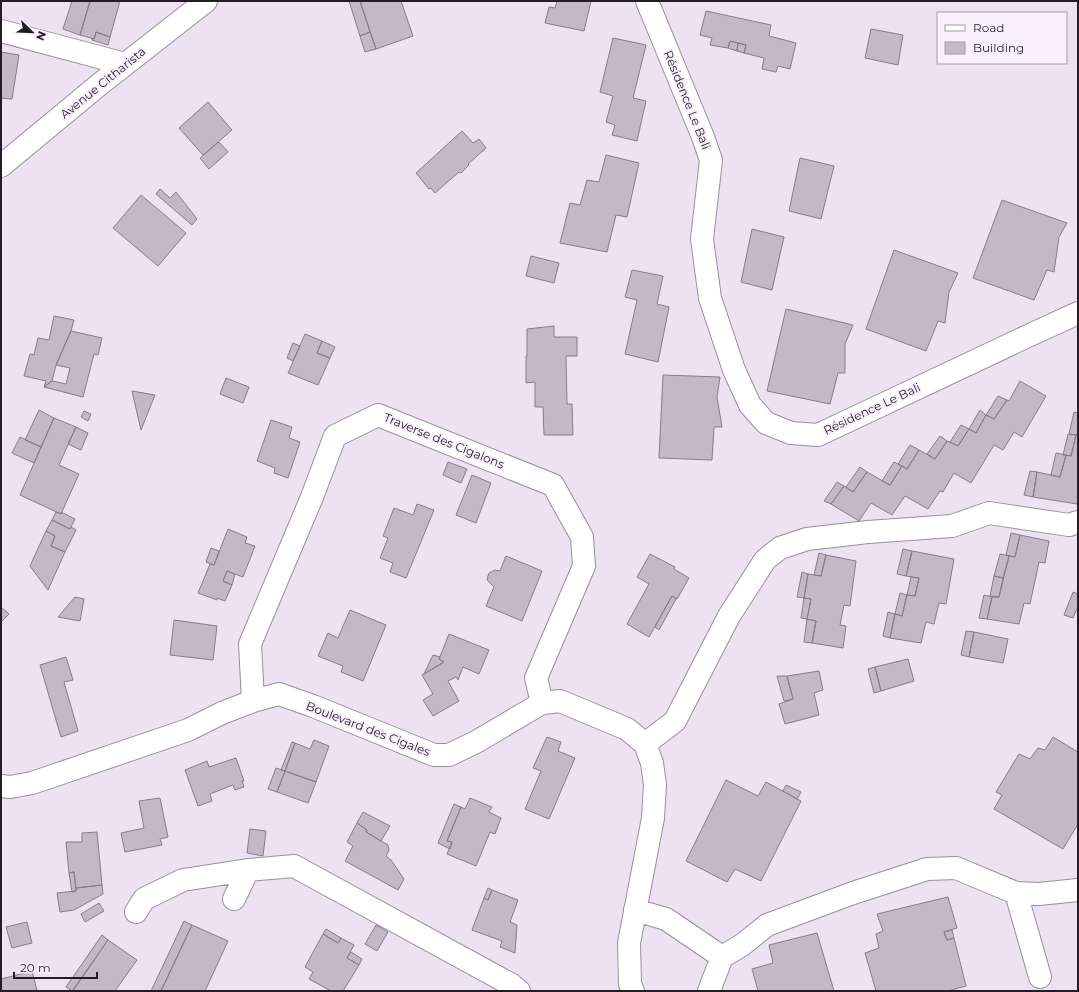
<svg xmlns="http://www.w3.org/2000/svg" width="1079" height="992" font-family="Montserrat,sans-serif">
	<rect width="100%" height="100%" fill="#ede1f2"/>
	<path fill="#c4b7c8" stroke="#877c8b" d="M72,1H90L80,35L63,29Z
		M90,1H120L110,37L96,32L94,39L80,35Z
		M349,1H360L370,32L360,36Z
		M360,1H401L413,36L376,49Z
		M557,1H591L584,31L545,23L549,7L555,8Z
		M706,11L771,25L769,36L796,43L790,69L778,66L776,72L762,69L764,58L744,53L746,45L730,41L728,48L710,45L712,38L700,35Z
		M871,29L903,35L898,65L865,58Z
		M96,32L110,37L108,45L92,40V38L94,39Z
		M370,32L376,49L365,52L360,36Z
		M613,38L646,45L633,98L646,101L637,141L612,135L615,125L606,122L613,96L600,92Z
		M730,41L738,43L737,51L728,48Z
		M738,43L746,45L744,53L737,51Z
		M1,52L19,55L12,99L1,98Z
		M208,102L232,130L203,155L179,128Z
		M462,131L473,143L479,139L486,148L468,164L469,165L461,173L459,172L435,193L431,188L429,189L416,173Z
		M219,142L228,152L209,169L200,158Z
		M606,155L639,163L627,217L616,215L607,252L560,243L570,203L580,205L587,180L599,182Z
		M800,158L834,166L821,219L789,211Z
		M160,189L170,198L176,192L197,219L192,225L156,194Z
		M141,195L186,233L158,266L113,228Z
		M1002,200L1067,223L1059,237L1054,272L1047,270L1034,300L973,278Z
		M752,229L784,237L772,290L741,282Z
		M894,250L958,273L949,292L945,323L938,321L926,351L866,329Z
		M531,256L559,263L554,283L526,276Z
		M632,270L663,276L657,304L669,307L658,362L625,354L637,300L625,297Z
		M786,309L853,325L845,344V373H838L830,404L767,391Z
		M54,316L74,320L71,331L56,365L52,381L44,387L46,381L24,376L30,354L34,355L38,338L49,340Z
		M554,326V337H577V356H566L567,404H572L573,435H544L543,407H535V382L526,383V356H527V329Z
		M71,331L102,338L98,355L94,354L83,397L44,387L52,381L66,384L70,368L56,365Z
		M305,334L322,341L317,353L330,358L318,385L288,373Z
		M322,341L335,347L330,358L317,353Z
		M293,343L300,346L293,361L287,358Z
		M663,375L720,377L717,397L722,427H714L712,460L659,458Z
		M226,378L249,387L243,403L220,394Z
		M1020,381L1046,396L1022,437L1014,432L1003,450L994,445L971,483L954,473L943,492L940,491L928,509L905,496L892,515L871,503L859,521L831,504L844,486L853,492L867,472L890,485L902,466L907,469L919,450L935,459L947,441L958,446L969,429L976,433L986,415L994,419L1007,400L1009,401Z
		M132,391L155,395L141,430Z
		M998,396L1007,400L994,419L986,415Z
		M39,410L54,418L41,447L25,440Z
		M980,410L986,415L976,433L969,429Z
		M84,411L91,414L88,421L81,417Z
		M1074,412L1078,413V435H1076L1069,434Z
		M54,418L76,427L59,465L79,474L61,514L20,495Z
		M271,420L292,427L289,438L300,442L288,478L274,473L275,468L257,461Z
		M961,425L969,429L958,446L950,442Z
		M76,427L88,433L81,450L68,444Z
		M1068,434L1076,435L1071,456L1063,455Z
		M1076,435H1078V498L1077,504L1033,497L1037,472L1060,477L1066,455L1071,456Z
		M940,436L947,441L935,459L927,454Z
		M20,437L41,447L34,463L12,453Z
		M910,445L919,450L907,469L898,464Z
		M1056,453L1066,455L1060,477L1051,475Z
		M448,462L467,469L461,483L443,475Z
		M894,462L902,466L890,485L882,481Z
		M860,467L867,472L853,492L846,487Z
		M1030,471L1037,472L1033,497L1024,495Z
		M472,475L491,483L476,523L456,515Z
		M837,482L844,486L831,504L824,501Z
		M417,504L434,510L406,578L390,572L393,563L380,558L388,538L383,536L394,508L413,515Z
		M56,512L61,514V512L75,519L70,529L52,520Z
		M52,520L70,529L71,527L76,530L65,552L51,546L55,536L46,531Z
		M228,529L247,537L245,543L255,546L243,577L227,571L223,581L232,585L225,601L217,598V600L198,593L210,564L214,565Z
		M46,531L55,536L51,546L65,552L48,590L30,566Z
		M1011,533L1020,535L1015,557L1006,555Z
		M1020,535L1049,541L1045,563L1039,562L1030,604L1024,603L1019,624L987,619L992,597H999L1009,556L1015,557Z
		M211,548L219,551L214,565L206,562Z
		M903,549L912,551L906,576L897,574Z
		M912,551L954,559L946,604L939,603L934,624L926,622L921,643L890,638L895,614L902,616L907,595L915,596L919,578L906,576Z
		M819,553L826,555L821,576L814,575Z
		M650,554L675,567L674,569L689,578L677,599L672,596L649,637L627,624L649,584L637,577Z
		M1000,554L1009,556L1003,578L994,576Z
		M826,555L856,561L850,606L844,605L840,625L846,626L843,648L812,643L816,621L807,619L811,599L804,598L808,574L821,576Z
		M506,556L542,571L522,621L486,606L494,587L487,580L488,576L489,573L495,570L500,571Z
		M227,571L235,574L232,585L223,581Z
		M802,572L808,574L804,598L797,597Z
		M994,576L1003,578L999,597L990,596Z
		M911,577L919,578L915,596L907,595Z
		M1073,592L1078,594V606L1073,618L1064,615Z
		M900,593L907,595L902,616L895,614Z
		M984,595L992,597L987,619L979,618Z
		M672,596L676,599L659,630L655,627Z
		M75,597L84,599L80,621L58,617Z
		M804,598L811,599L807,619L801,618Z
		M1,607L9,614L1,622Z
		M350,610L386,625L363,681L341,672L343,666L318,656L328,633L338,638Z
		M888,612L895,614L890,638L883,636Z
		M807,619L816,621L812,643L804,642Z
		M174,620L217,626L213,660L170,655Z
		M966,631L974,632L969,657L961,655Z
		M974,632L1008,639L1003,663L969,657Z
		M449,634L489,650L479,674L463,667L458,680L456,677L448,681L459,701L433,716L423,700L433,694L422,675L444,662L439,659Z
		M433,655L440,657L439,659L444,662L424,674Z
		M66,657L73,680L64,682L78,731L61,737L40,665Z
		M908,659L914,681L881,691L875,667Z
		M875,667L881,691L874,693L868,669Z
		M819,671L823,690L814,693L819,715L785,724L779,704L793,699L787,676Z
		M777,676H787L793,699L784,701Z
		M547,737L561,742L558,751L575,758L549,819L525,809L541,771L533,768Z
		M1053,737L1078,752V824L1063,849L994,809L1002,795L996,792L1019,754L1030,759L1038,748L1045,750Z
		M314,740L329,746L316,782L285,771L295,743L310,749Z
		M292,742L295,743L285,771L281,770Z
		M236,758L244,781H242L244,787L235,790L233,785L210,794L212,801L198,806L185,770L207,761L209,767Z
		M276,768L285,771L277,792L268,789Z
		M285,771L316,782L308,803L277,792Z
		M726,780L758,796L766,782L801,801L761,881L735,869L727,882L686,861Z
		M786,785L801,792L797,799L783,791Z
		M160,798L168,837L160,839L162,845L125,852L121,833L144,828L139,801Z
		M470,798L492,807L489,812L501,818L495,834L490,832L476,866L447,854L452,842L447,841L461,807L465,809Z
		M454,804L461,807L447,841L452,842L450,849L438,843Z
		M363,812L390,826L381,841L366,832L367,830L357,823Z
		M357,823L367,830L366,832L388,845L389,850L386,856L391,860L404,879L398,890L345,861L353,846L347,842Z
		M250,829L266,831L263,856L247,853Z
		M97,832L102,885L76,888L74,872L69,873L66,842H82V833Z
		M74,872L76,891L72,892L69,873Z
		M102,885L103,894L74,910L60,912L57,893L76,891V888Z
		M488,888L492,890L488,900L484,898Z
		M492,890L518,900L510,922L517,925L515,953L500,947L502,941L472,930L484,898L488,900Z
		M948,897L957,928L944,932L947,940L954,938L966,986L948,991H876L865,953L879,948L876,934L883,931L877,914Z
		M99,903L104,911L85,922L81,914Z
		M184,921L192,925L161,991H151Z
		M27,922L32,943L12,948L6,927Z
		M192,925L228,941L205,991H161Z
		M376,925L388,932L377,951L365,944Z
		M326,929L341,938L338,943L323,934Z
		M952,930L954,938L947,940L944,932Z
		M817,933L834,991H758L752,969L773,963L769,945Z
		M323,934L338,943L341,938L354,945L347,958L359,965L343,991H331L309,979L313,972L305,967Z
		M102,935L108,940L72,991L66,987Z
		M108,940L137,960L115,991H73Z
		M351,952L362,959L359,965L347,958Z
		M32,971L37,991H1V979Z"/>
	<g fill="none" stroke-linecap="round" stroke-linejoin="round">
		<defs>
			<path id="minor" d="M647,1L703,137L711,160L702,239L710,298L734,370L750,405L766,423L791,433L818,435L1030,335L1078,313
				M1,31L125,64
				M1,166L100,84L206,1
				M253,701L250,644L312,497L335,436L378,415L553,485L582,537L584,566L536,678L542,703
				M645,744L675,721L729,616L765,560L780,548L807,539L868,532L952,526L989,513L1069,525L1078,522
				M1,786L10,787L32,783L188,730L222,713L253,701L279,694L313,706L434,755H449L476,742L542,703L560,701L627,729L645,744L652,763L655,785L653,818L629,943L630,984L633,991
				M1016,893L1040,977
				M234,899L248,870
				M635,910L666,919L722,957
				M136,912L144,899L183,880L248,870L294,866L512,985L519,991
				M709,991L722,957L742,945L767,925L853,893L927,869L956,868L1016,893L1039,894L1078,890"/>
		</defs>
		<use href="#minor" stroke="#998e9e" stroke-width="24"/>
		<use href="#minor" stroke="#fff" stroke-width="22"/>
	</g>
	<g text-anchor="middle" stroke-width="4" stroke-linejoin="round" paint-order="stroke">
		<g font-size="12" fill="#221d24" stroke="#f9effd">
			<text transform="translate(103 83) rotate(-39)" y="4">Avenue Citharista</text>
			<text transform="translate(687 100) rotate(68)" y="4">Résidence Le Bali</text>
			<text transform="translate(872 409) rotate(-25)" y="4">Résidence Le Bali</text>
			<text transform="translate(444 441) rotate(22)" y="4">Traverse des Cigalons</text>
			<text transform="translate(368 729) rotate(21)" y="4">Boulevard des Cigales</text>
		</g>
	</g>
	<rect width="1079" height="992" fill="none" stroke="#221d24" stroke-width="4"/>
	<rect x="937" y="12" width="130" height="52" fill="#f9effd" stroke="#a39ba6"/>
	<rect x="945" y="25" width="20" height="6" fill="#ffffff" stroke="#a39ba6"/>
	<text x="973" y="32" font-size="12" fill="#221d24">Road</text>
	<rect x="945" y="42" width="20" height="12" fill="#c4b7c8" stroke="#a39ba6"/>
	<text x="973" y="52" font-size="12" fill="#221d24">Building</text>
	<g transform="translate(32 32) rotate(113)" stroke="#f9effd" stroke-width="3" paint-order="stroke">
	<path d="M0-3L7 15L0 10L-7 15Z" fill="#221d24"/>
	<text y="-6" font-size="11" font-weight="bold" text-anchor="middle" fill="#221d24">N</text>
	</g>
	<path d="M14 972v6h83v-6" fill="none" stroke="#221d24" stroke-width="2"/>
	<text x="20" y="972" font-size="12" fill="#221d24" stroke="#f9effd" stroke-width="3" paint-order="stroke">20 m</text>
</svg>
